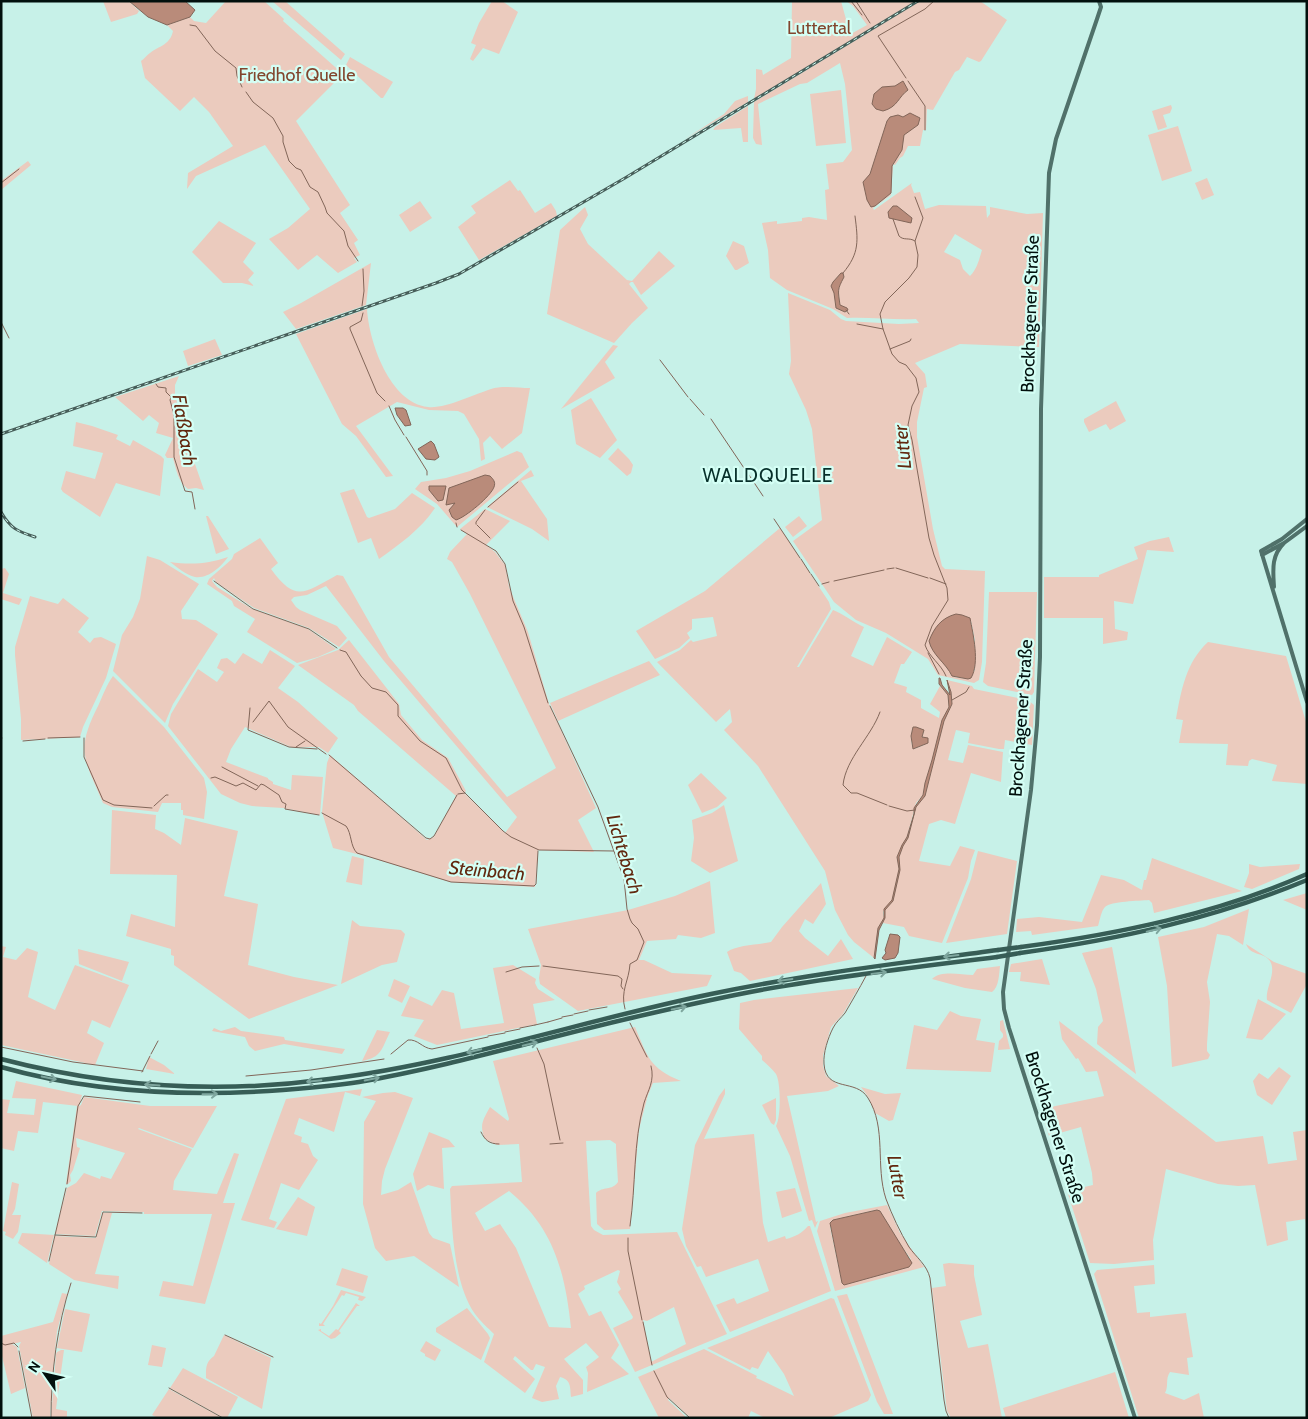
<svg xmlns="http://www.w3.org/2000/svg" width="1308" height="1419" font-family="Cabin,sans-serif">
	<rect width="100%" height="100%" fill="#c7f1e8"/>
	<path fill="#ebcbbe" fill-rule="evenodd" d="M103,1H129L139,11L137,14L111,22Z
		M226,1H264L284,19L283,21L343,74L296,121L350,205L340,213L358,240L354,243L360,255L354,258L357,262L338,273L317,255L298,270L269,239L288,228L310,209L265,145L196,176L187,189L188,173L233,146L209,112L194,97L180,111L145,78L141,61C144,59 147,55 150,53C159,46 170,45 173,31L167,25L190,17L194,21L206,23Z
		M272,1H285L345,54L341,60Z
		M492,1H502L518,12L499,54L483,48L473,61L470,59L476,45L471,43L479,23Z
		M792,1H841L847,23L849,35L867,25L853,6L846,1H917L754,99L756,89V69L762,70L763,75L791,58Z
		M920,1H980L1007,20L981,61L979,62L967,57L959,70L955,72L933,110L927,109L926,130H923L920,146H908L903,156L900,158L895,165L893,164L891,195L873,208L874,210L912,183L911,185L914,193L920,192L925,209L939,205L986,206L987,218L990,214V207L1027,214L1043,213L1039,347L960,344L915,363L925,374L927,387L924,388L917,422V437L933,529L942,566L945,569L985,571L982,662L979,680L974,683L938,675L928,659L886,633L856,620L834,602L793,541L822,520L812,429L806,410L789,374L791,361L788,293L830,310L841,319L846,321L899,324L919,323L916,319C893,320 870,317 847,318L833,309L787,290L770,278L768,250L762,223L777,221V224L802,221V218L809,217L827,220L825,190L829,189L826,164L843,162L852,150L845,84L840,63L807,83L800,84L758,104L762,145L756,144L753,138L754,102ZM955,234L982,250C979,260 977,269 970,276L963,269L960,260L944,252ZM841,273H843L844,277L838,287L840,305L847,312H845L836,308L833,282ZM962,615L971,621L975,640V670L968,679L954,677L945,665L940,623Z
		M350,57L393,82L383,98H381L346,65Z
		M841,90L846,143L816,146L810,94Z
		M748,96V102L685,139L724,114L735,101Z
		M1171,105L1172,108L1170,113L1163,115L1167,127L1158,130L1152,111Z
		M748,106V142H743L741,128L713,130L715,127Z
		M1178,126L1192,171L1162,181L1148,135Z
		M28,161L31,165L1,190V181Z
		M1207,178L1214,195L1202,200L1195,183Z
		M510,180L518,191L520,190L535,213L551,203L556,211L557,216L479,260L458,227L476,213L471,206Z
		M420,201L432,218L410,232L399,215Z
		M585,207L588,215L580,229L588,244L627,280L632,281L659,251L675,266L641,295L633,282H631L629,284L648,308L632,323L614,343L547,314L560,230Z
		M219,221L256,243L243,262L254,273L248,280L254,286L242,283H223L192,252Z
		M733,241L744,246L749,263L737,270H735L726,256Z
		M371,263L366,305L296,329L283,312L301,303Z
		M367,309C369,342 390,403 428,407C445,409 475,394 491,389C502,385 518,388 530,388L522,433L502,449L490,436L483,443L485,459L481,461L479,439L464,414L458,411L429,410L397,402L356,426L393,476L386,477L356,436L342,424L296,334Z
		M215,339L222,355L188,366L183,351Z
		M613,345L618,346L605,362L615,378L561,409Z
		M179,376L175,385V395L188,444L204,490L196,488L188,489C178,482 176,469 173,458H167L165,455L173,438L156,433L159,423L149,415L143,421L115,397Z
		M591,398L617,440L600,458L576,444L571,410Z
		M1116,401L1126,421L1110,430L1106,424L1089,432L1084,422V419Z
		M76,422L92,426L118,435L116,439L130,446L133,440L161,456L164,459L160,496L116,483L100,517L63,492L61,489L66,471L95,479L103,453L73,446Z
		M618,448L629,459L633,465L631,473L627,476L608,459Z
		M517,451L522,453L529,467L457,527L437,504L415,489L421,482L446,478L470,471Z
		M531,470L534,476L521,481L547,519L549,541L532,529L487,507Z
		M354,489L367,517L369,518L395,509L412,493L435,508C420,530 400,544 379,559L371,538L358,543L340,493Z
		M485,509L510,521L486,545L495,552L505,565L509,587L528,632L549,704L596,808L578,820L594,852L538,850L535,887L450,882L369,857L333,848L322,812L327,763L330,755L427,840L434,837L456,796L358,711L354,705L298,665L338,650L349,640L399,704L401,715L422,740L448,758L466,791L464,793L505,833L517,817L384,661L326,586L307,595L294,597L291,600L296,607L300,610L337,626L347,638L339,647L309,628L254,608L216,582L214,578L212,581L217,587L252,609L308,629L336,649L318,657L297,663L247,632L255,619L234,606L232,601L207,584L209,579L232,559L234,554L260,538L278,563L271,569C296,603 304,593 337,575L343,576L389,657L507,797L556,768L470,594L452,562L447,559L450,552L467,534L460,529Z
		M206,516H208L229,549L216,554Z
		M799,516L807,526L793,537L785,527Z
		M780,528L829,602L831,609L797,667H799L833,610C840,612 855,623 864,627L851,656L873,666L887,637L912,652L904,664H901L894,683L907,687L906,692L921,700V708L939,718L940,712L930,704L940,686L948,695L949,707L942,720L932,760L925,783L923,795L916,803L907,837L902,845L897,857L899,869L892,900L883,912L884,918L878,928L874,958L854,942L848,935L835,910L825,871L758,766L724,730L732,722L730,709L716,722L657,662L680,650L691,640L693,642L717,636L713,617L692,619V629L687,633L690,638L679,648L655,659L636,631L705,591ZM913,727L922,729L924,732L922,736L926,739L924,745L914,749C910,744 911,733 913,727Z
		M1169,537L1174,552L1147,550L1133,604L1114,601L1115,629L1128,632L1127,640L1103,644V618H1044V577H1099V575L1138,559L1134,547L1150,541Z
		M147,556L160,560L199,584L181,611L182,619L196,620L218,634L173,704L165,723L113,671L122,635L133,617L140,599Z
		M228,557C221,567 208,579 195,577C186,575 177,567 170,562C191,565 208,564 228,557Z
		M5,568L9,574L3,593L22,599L19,605L1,599V569Z
		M989,592H1037L1034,692L1032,695L988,686L983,682L986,663Z
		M30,596L58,604L63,598L89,618L78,632L90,643L94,638L101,637L116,644L106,678L83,727L80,737L21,740V719L15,655V647Z
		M1208,642L1286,656L1307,725V784L1272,781L1277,765L1252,759L1249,761L1248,766L1226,765L1228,744L1179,743L1183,720L1176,719C1181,691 1186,662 1208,642Z
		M270,650L295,666L278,688L298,702L338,738L328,753L319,747H291L245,727L231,749L226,762L268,778V779L273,782V784L291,790L292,775L323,777L320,815L283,808L252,806L240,803L221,794L168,726L171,714L198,669L217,682L224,672L217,668L221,659L227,658L235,664L243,653L262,664Z
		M649,661L660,675L558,721L550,703Z
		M113,676L164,727L204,778L207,792L204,819L183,815V810H181V803H162L158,812L112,807L103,803C84,758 75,751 99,704C103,695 107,684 113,676Z
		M947,680L972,686L974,689L1028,700L1034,705L1032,745L1005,740L1004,749H999L968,743L970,733L956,730L948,760L963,763L968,745L1003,752L1001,782L971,773L955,824L941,820L929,824L919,861L950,866L960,846L975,850L971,861L968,878L942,943L909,936L904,927L883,923L885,910L893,901L900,870L899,857L903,846L908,838L916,807L925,796L944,721L952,704L951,692Z
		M701,773L727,798L717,807L702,813L688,785Z
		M724,805L738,861L710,873L691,861L694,838L692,820L712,813Z
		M112,810L156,815L155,829L164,833L181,845L185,818L238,831L224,896L258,904L248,965L294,977L338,985L249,1019L174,965V956L171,955V949L126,936L131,914L175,927L177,875L110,874Z
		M978,851L1017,861L1007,934L946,943L971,879Z
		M352,856L364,859L362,885L346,882Z
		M1152,858L1242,891L1154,913L1152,903L1149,900C1139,901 1111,901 1105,907C1101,911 1100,920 1098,926L1032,935L1031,931L1016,932L1017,919L1039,917L1082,922L1101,875L1124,880L1142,890L1144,880H1146Z
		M1249,864L1260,867L1300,864L1299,869L1252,889L1244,887L1249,873Z
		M710,881L715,933L701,938L678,935L676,939L647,941L639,960H644L672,973L712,975L707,986L578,1011L540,984L539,978L541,965L528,929L628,910L675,896Z
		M821,883L826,904L813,924L805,919L799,931L805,938L828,956L841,939L853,959L750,981L741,973L734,971L727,952C736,945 759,945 771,942L782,927Z
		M1307,893V910L1283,900Z
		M1249,909L1243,945L1229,936L1217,934L1207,982L1210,1002L1207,1044V1051L1210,1055L1208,1059L1172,1067L1167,986L1158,937L1204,927Z
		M352,920L360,926L401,930L405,934L397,962L382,965L341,984Z
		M1246,944L1274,962L1307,974V984L1291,1013L1267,1000C1265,988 1277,973 1270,961C1264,952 1250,956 1246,944Z
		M1,946L6,947L3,957L16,960L27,948L38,952L28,997L55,1010L75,965L129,985L110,1028L92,1020L87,1033L104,1043L95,1065L1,1045Z
		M1112,947L1136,1074L1097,1044L1098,1027L1103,1021L1096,989L1082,953Z
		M78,949L129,962L122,981L79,964Z
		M1042,959L1050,985L1020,981L1021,972H1009L1011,964Z
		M513,965L536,979L535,983L538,989L555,1000L533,1004L537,1024L437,1045L414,1036L424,1020L401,1016L410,996L432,1006L442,990L454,993L461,1029L504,1023L493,968Z
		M1000,966C999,974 999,987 992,992L965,988L932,979C941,970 961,975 973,975L977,969Z
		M394,979L410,986L402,1003L388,996Z
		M858,988L843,1014L831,1027L823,1055V1066L826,1076L839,1086L828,1091L787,1096L816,1222L818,1221L815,1228L812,1220L809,1221L790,1156L776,1126C781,1117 781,1083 776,1074C772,1069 767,1064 762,1060V1056L739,1029L740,1003L754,1000Z
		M1258,999L1286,1014L1262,1040L1246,1038Z
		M950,1011L961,1016L981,1019L976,1040L995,1043L991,1072L906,1069L914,1025L937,1030Z
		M1003,1020L1010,1049L998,1050L999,1041L1003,1037V1034L1000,1030V1021Z
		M1059,1021L1216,1142L1263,1136L1268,1164L1297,1160L1293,1132L1307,1130V1227L1305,1219L1286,1222L1288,1240L1267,1246L1255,1185L1238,1186L1218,1184L1166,1169L1153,1240L1154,1260L1114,1264L1090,1263L1067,1191L1093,1185L1092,1173L1081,1127L1049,1136L1041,1109L1104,1096L1097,1071L1086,1072L1078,1058L1076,1059L1062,1039Z
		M235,1027L241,1031L284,1037L285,1040L345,1049L342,1054L284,1044L255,1051L249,1046L245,1037L212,1031L214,1028L221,1031Z
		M635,1027C648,1057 649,1068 681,1081L653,1083L648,1095L639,1129L630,1229L604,1230L597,1224L596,1193C603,1186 612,1191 618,1182L616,1148V1144L610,1140L586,1141L591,1226L594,1230L603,1235L677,1232L727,1334L635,1372L613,1328L632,1319L633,1317L618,1292L621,1289L617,1282L620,1271L618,1270L584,1286L585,1289L578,1294L589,1316L601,1311L619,1345L611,1358L629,1374L587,1392L588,1373L586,1367L599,1357L586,1343L564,1359L583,1380V1394L571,1397C570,1386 571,1380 560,1377L556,1386L559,1399L542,1402L532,1398L545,1367L536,1364L533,1370H531L515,1356L513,1359L535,1379L525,1393L484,1362L494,1334C488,1328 480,1321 475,1314C453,1283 452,1226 450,1189L452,1186L522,1182L519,1144L497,1145L485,1139C479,1125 483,1120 490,1107L508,1121L509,1119L493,1061ZM509,1191C554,1228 565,1272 571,1328L549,1327L516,1248L500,1224L485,1231L475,1213ZM674,1307L686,1344L651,1362L643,1320L647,1321Z
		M377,1030L390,1032C381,1050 382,1057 362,1061Z
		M149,1057L164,1065L175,1074L146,1069Z
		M1279,1067L1291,1076L1272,1105L1257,1095L1253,1081L1259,1073L1268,1079Z
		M16,1081L82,1095L79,1106L81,1105L84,1097L150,1106H217L193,1148L139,1128L138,1129L192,1149L174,1181L173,1190L217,1194L234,1153L239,1154L223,1203H235L205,1304L159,1296L163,1281L193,1286L212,1214H144V1212L102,1211L95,1236L55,1234L67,1188L76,1183L84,1173L100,1179L101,1176L111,1179L125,1153L76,1138L77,1147L80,1148L73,1170L70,1175L71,1181L68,1184H66L77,1106H78L43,1102L38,1133L18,1131L14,1151L1,1148V1099L10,1100L7,1113L34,1115L36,1099L12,1098Z
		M861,1087L885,1094L901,1093L893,1120L889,1121L875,1113L869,1098Z
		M725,1088V1094L704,1139L754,1134L763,1223L768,1242L785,1236L786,1239C795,1237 802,1233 808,1226H810L831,1291L730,1332L716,1305L734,1298L737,1304L769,1291L758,1259L706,1277L701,1266L697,1267L686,1246L682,1229L695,1145L719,1096Z
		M362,1089L360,1096L345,1092L334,1132L299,1118L294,1134L302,1137L301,1142L308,1144L313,1156L318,1160L299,1190L281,1183L269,1219L277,1222L274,1228L241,1220L286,1099Z
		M395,1092L413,1098L385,1169L382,1181L381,1195L398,1190L411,1182L429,1233L433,1238L450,1244L459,1287L414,1256L386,1261L375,1248L363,1204L364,1122L376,1101L362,1097L383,1093Z
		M776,1098V1120L774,1125L771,1123L762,1105Z
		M429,1132L449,1140L455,1147L442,1148L444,1189L428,1185L417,1191L413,1174Z
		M12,1182L19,1184L15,1209L12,1215H21L18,1232L13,1239L5,1235L6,1232L3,1231Z
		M795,1188L802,1211L782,1218L776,1192Z
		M298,1197L315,1207L307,1236L276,1229Z
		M887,1205L900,1233L924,1267L835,1291L817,1231L820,1221L845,1213ZM876,1210L880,1211L896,1239L911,1259L842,1283L830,1227L833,1220Z
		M103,1213H112L95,1274L119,1276L118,1289L74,1280L49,1264L55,1236L96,1238Z
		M22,1233L54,1235L47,1263L18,1243Z
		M949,1263L974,1265V1275L982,1315L960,1321L968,1348L988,1344L1002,1418H951L947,1411L932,1288L946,1286L943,1264Z
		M1154,1265L1155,1284L1134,1286L1137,1313L1150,1312V1317L1186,1313L1193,1357L1187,1358L1189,1375L1170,1372C1165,1379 1169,1386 1165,1393L1184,1400L1199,1393L1204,1418H1139L1094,1274L1097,1270Z
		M342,1268L368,1276L363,1293L336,1285Z
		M341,1290L366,1297L362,1301L358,1300L359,1297L346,1293L344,1296L342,1295L323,1324L325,1326H319V1323L321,1324L333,1306Z
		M62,1293L67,1294L57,1331L52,1380L50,1418H33L19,1346L21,1342L12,1344L17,1347L25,1388L11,1394L1,1352V1336L53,1322Z
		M847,1294L893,1414H884L877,1402L837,1296Z
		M831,1298L834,1299L871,1395L868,1401L829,1418H765L751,1411L748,1418H691L669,1398L668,1400L685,1416V1418H659L638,1377L704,1349L757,1376L756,1378L761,1380L794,1396L784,1374L768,1351L758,1369L752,1367L750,1370L707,1348Z
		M356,1303L360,1306H357L339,1331L341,1333L335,1338L331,1339L318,1330L321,1329V1331L329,1336L336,1329L338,1330Z
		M467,1308L488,1334L490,1338L481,1360L436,1332V1328Z
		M65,1309L90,1314L82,1352L57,1348Z
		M224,1335L271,1358L262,1409L206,1378C206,1370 205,1362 214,1356Z
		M426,1341L441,1350L435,1361L425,1356V1354L420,1351Z
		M152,1345L166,1348L162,1367L148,1365Z
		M61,1350H64L56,1409L67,1411V1418H51L56,1354L57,1352Z
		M183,1368L238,1397L227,1418H224L170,1388Z
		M1115,1372L1129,1418H1006L1003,1408Z
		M169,1389L222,1418H158L152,1415Z"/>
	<path fill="#b98b7a" stroke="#826659" d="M129,1H185L195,10L190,17L167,25L148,17Z
		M903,81L908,90C898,97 898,107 883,111L876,109L872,104L874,94L882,87L895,86Z
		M910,113L920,118L918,125L904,135L902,150L892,166L891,193L875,206L871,207L867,200L863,182L870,174L887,121L890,117L898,115L903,117Z
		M893,206H897L912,218L911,223L889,218L888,212Z
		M841,273H843L844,277C837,290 838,290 840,305L847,308L848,310L845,312L836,308L834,293L831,286L833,282Z
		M395,408H403L406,410L411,425L405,426L397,415Z
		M431,441L434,444L439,457L435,460L426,459L418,449Z
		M485,475L490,476C493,479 496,482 494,487C491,496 466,517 456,520L452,517L449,510L455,503L446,505L449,488Z
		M429,486H446L443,500L438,501L429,490Z
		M956,614L962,615L970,618C973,634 980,663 971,678L968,679L952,676C946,663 932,655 929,641C934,628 941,618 956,614Z
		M939,678H940L942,685L950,695L947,680L951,692L952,704L944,721L925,796L916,807L908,838L903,846L899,857L900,870L893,901L885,910V918L879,930L875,959L874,958L878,928L884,918V909L892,900L899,869L897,857L902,845L907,837L914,814V808L923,795L925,783L932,760L942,720L949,707L948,695L939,684Z
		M913,727H916L924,730L922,737L928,738V743L913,749L911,736Z
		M890,934L898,935L900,937L898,953L895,958L885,960L882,958L886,953L885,950Z
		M877,1210L880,1211L912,1263L909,1267L844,1285L842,1283L830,1223L833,1220Z"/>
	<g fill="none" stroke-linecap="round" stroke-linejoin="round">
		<path stroke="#826659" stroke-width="1" d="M851,1L862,15
			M856,1L870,23
			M190,25L196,26L215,51L236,68L237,76L242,87
			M906,78L878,36L925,9L934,1
			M908,81L925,106V130
			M246,92L253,102L273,118L283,136V142L289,161L296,168L301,170L310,187L318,192L325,207L327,213L344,231L348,246L358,261
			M1,183L19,169
			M915,197L923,218L915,241L918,255L917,267L909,278L885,302L880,314L883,329L892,354L899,362L906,365L916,378L919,392L912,406L908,425L912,440L929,538L934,555L947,588L948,600L932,626L925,645C929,657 941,664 946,676
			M893,219L899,236C904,241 909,237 915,241
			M843,273C860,253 858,240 855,216
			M362,306L364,291L363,269
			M846,310L849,314
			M363,313L361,321L350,327V329L377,393L385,401
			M1,322L9,338
			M857,324L883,329
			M890,349L910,341L911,339
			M660,360L688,397
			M156,384L158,387L166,388V392L171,397L170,400L174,415V457L185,491L192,492L195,509
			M690,399L704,415
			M389,406L395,420L404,435
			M711,419L746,471
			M406,437L427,471V475
			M747,472L763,496
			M488,507L518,482
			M774,519L800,558
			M456,523L457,527
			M476,524V522L485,510
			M477,525L490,538
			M461,530L496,551L505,564L513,601L524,627L548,703
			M801,559L810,573
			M896,568L928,578
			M887,569L894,568
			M811,574L819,586
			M930,578L946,584
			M214,581L253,609L309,629L337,648
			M834,581L884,570
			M822,584L829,582
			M340,650L346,652L361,676L372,688L386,692L398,705V716L420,741L446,758L462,790L503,831L511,837L539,850L614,851
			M928,653L939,674
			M952,700L966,692L969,687
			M550,706L598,807L624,879L627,909L630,919L632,923L638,929L644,942L637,960L630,964C629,981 620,991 625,1009
			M250,708L248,730L289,747L317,749
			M880,712C871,737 846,758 843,785L851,793H857L887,805
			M253,722L269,701L288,727L326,754
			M1,738H2
			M48,738L80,737
			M84,738V757L103,800L114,805L152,808
			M23,741L45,739
			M296,747L305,741
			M329,755L426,838L430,839L434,836L457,795
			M222,767L258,786
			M211,778L215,777L236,786L243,783L256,790L261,784L264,785L279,795L282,802L286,804L285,809L319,815
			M458,794L465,793
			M154,806L166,795H168
			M889,806L907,811L915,810
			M322,813L346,826C352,834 350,846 357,853L451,882L534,886L536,884L538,851
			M543,966L618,976L622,979L621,986L623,989
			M506,972L522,967L539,966
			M866,976C859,989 852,1001 845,1013C841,1018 836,1022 833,1028C828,1038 823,1053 824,1064C826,1093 856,1078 868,1098C887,1128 875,1166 886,1199C892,1215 900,1232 909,1247C916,1257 927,1265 930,1278L944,1400L946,1411L949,1418
			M589,1010L607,1007
			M574,1014L588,1011
			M562,1017L573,1015
			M548,1022L562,1018
			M630,1023L647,1057
			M535,1025L548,1022
			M520,1028L535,1025
			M505,1032L520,1029
			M488,1036L505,1033
			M1,1047L73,1062L143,1071
			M537,1048L544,1064L560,1140
			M151,1054L158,1041
			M391,1054L408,1040C418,1039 422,1048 432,1049L488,1037
			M142,1072L150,1056
			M246,1076L311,1070L384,1059
			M481,1132C485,1140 489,1144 499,1144
			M550,1144L563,1143
			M67,1184L78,1106L84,1096L140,1102
			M630,1226C636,1185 633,1143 644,1103C648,1090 655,1081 651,1066
			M55,1235L96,1237L103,1212L142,1213
			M628,1238V1251L642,1320
			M49,1261L66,1188
			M643,1322L652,1365
			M225,1335L273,1357
			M1,1343L5,1345L14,1343L18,1347
			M19,1351L32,1418
			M654,1371L667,1397L690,1418
			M169,1388L223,1418
			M51,1418C51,1373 57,1326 71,1283"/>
		<path stroke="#50716a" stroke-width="4" d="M1099,1L1101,7L1097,19L1056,139L1049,173L1041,409L1040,657L1037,725L1031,790L1003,992L1004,1009L1009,1028L1135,1418
			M1307,519L1282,539L1261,551L1307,702
			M1262,555L1284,543L1307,526
			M1274,587C1273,570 1271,556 1284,543"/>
		<path stroke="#375d56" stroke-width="4.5" d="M1021,947C1118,934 1216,914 1307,874
			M1020,953C1120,939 1213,919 1307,880
			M1,1059C108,1087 219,1094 329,1079C459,1063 584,1020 711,994C806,974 902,963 998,950
			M1,1067C93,1093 189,1097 283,1090C309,1088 334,1086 359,1082C451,1066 540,1039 631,1018C674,1008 717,998 761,990C839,976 918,967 997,957"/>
		<defs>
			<path id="rail" d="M1,434L436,283L459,274L625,178L918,1
				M1,512C11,529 17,531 35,537"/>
		</defs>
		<use href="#rail" stroke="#475e59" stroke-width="3"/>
		<use href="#rail" stroke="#d4fff5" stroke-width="1" stroke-dasharray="4" stroke-linecap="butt"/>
		<path stroke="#375d56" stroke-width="4.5" d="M998,950L1021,947
			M997,957L1020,953"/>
	</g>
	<defs><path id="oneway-shaft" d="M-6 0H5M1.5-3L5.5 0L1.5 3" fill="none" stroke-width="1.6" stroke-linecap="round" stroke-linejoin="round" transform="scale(1.25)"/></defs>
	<g stroke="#7ea69e">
		<use href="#oneway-shaft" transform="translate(1154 930) rotate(-14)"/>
		<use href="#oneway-shaft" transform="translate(951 956) rotate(173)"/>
		<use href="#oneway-shaft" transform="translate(879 973) rotate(-8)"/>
		<use href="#oneway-shaft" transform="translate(785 980) rotate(172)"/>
		<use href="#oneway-shaft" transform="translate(679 1008) rotate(-12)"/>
		<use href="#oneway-shaft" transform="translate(530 1044) rotate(-14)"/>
		<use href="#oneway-shaft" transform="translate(474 1051) rotate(166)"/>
		<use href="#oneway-shaft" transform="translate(49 1078) rotate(12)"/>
		<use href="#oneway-shaft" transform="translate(372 1079) rotate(-12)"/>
		<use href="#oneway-shaft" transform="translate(314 1081) rotate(174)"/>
		<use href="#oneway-shaft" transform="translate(152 1085) rotate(-176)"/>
		<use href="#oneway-shaft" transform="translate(210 1094) rotate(-1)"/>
	</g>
	<g text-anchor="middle" stroke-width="4.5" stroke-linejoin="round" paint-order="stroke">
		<g font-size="18" fill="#82452d" stroke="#d4fff5">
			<text x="819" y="34">Luttertal</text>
			<text x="297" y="81">Friedhof Quelle</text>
		</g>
		<g font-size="18" fill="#02100d" stroke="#d4fff5">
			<text transform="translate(1030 314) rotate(-88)" y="6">Brockhagener Straße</text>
			<text transform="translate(1021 718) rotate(-86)" y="6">Brockhagener Straße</text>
			<text transform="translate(1055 1127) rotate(72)" y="6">Brockhagener Straße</text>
		</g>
		<g font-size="19" font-style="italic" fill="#62280f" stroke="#d4fff5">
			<text transform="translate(185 430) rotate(81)" y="7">Flaßbach</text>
			<text transform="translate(902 447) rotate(-96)" y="7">Lutter</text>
			<text transform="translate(625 854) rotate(73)" y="7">Lichtebach</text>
			<text transform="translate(487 870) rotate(5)" y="7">Steinbach</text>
			<text transform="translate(898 1177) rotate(80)" y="7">Lutter</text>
		</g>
		<g font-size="19" letter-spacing="1" fill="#07302a" stroke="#d4fff5">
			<text x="768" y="482">WALDQUELLE</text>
		</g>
	</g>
	<rect width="1308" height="1419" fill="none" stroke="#02100d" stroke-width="5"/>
	<g transform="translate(45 1374) rotate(304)" stroke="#d4fff5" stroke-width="4" paint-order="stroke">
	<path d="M0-4L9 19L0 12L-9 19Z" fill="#02100d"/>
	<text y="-8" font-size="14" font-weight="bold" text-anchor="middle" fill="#02100d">N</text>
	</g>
</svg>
